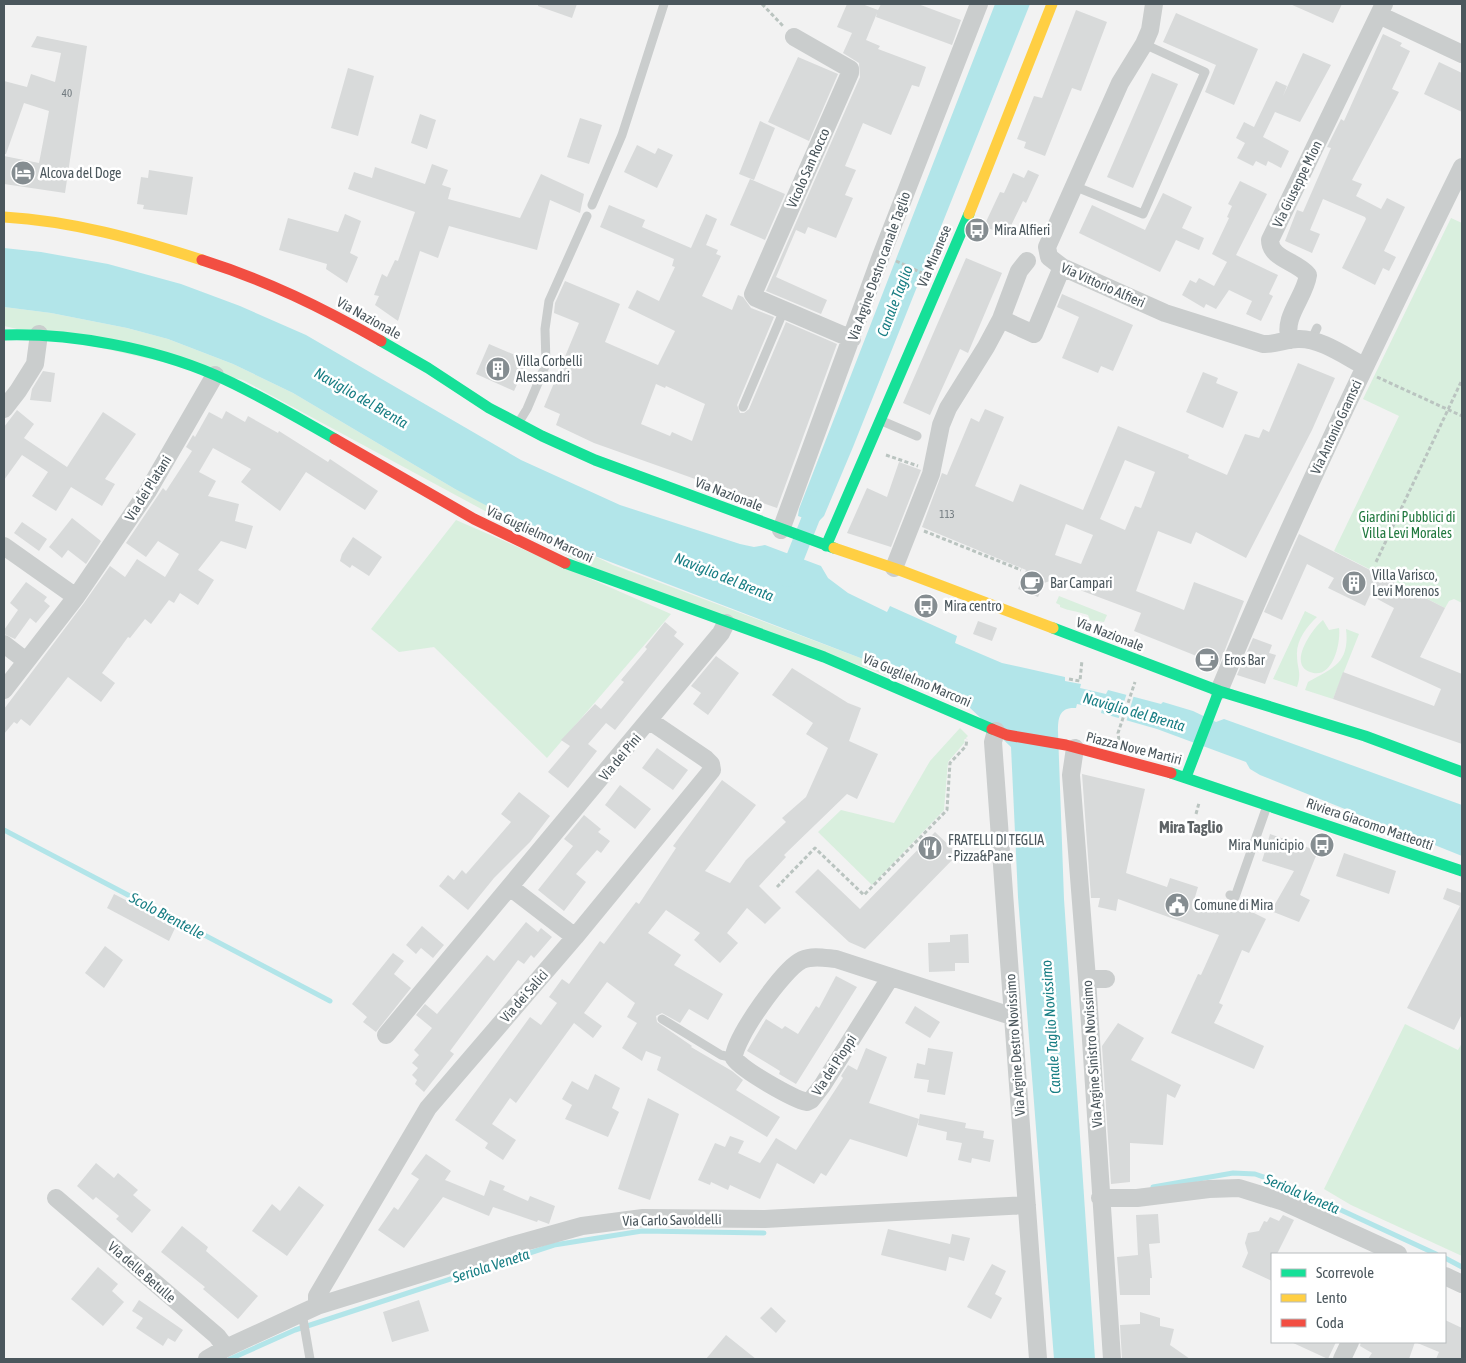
<svg xmlns="http://www.w3.org/2000/svg" width="1466" height="1363" font-family="'Asap Condensed',sans-serif">
	<rect width="100%" height="100%" fill="#f2f2f2"/>
	<path fill="#d9efde" d="M1451,218L1462,223V603L1454,599L1449,601L1445,608L1334,551L1399,416L1363,399Z
		M4,307L51,313L127,328L168,339L233,364L293,393L455,489L613,565L863,659L967,705L583,564L243,380L4,326Z
		M456,520L671,614L547,758L434,647L399,652L371,629Z
		M1059,596L1107,615L1104,622L1090,620L1088,615C1077,611 1069,611 1060,607V605L1056,603Z
		M1305,611L1317,617C1307,626 1296,641 1297,655C1297,669 1302,672 1297,687L1273,679Z
		M1323,620L1329,630L1339,628C1341,642 1333,681 1310,672C1287,664 1313,628 1323,620Z
		M1346,629L1359,634L1333,699L1305,690L1308,682C1333,668 1350,663 1346,629Z
		M960,728L968,736L964,740L965,742L948,762L944,810L872,885L818,832L841,810L894,823L930,761Z
		M1405,1024L1458,1050L1462,1043V1256L1351,1205L1324,1189Z"/>
	<path fill="#b2e5e9" d="M995,4H1030L853,447L824,516L817,523L798,516L799,509Z
		M4,248L41,252L108,264L181,284L240,306L306,335L521,460L620,505L740,544L754,547L765,545L821,566L828,578L848,593L887,612L890,606L957,636L955,643L1002,663L1065,677V681L1081,684L1080,688L1106,694L1108,690L1161,704L1163,702L1193,711L1216,722L1224,719L1462,805V856L1260,775L1250,769L1246,762L1157,729L1101,713L1102,709L1077,704L1076,708C1059,707 1058,718 1058,732L1064,899L1095,1359H1054L1018,897L1011,747L967,705L863,659L548,538L455,489L293,393L233,364L168,339L127,328L51,313L4,307Z"/>
	<path fill="#f2f2f2" d="M1127,693L1134,695L1126,722L1118,720Z"/>
	<g fill="none" stroke-linecap="round" stroke-linejoin="round">
		<path stroke="#b2e5e9" stroke-width="5" d="M4,830L330,1001
			M1153,1187L1233,1173L1255,1174L1289,1186L1436,1254
			M1445,1258L1462,1267
			M230,1359L295,1330L554,1245L642,1231L764,1233"/>
		<path stroke="#b2e5e9" stroke-width="18" d="M787,578L818,500"/>
	</g>
	<path fill="#d8dada" fill-rule="evenodd" d="M538,4H577L572,18L538,6Z
		M847,4H862L878,10L881,4H918L961,20L952,45L876,17L877,13L866,40L880,46L878,49L926,67L919,87L912,85L891,135L863,123L845,166L856,170L845,195L853,198L836,238L808,227L805,234L796,230L776,277L827,300L821,314L766,291L860,77L859,63L843,53L852,33L837,27Z
		M1290,4H1342L1333,23Z
		M1076,10L1107,22L1081,91L1072,88L1045,156L1024,148L1026,142L1017,139L1034,96L1042,98Z
		M1176,13L1258,49L1234,105L1205,92L1216,65L1163,42Z
		M1383,34L1402,43L1400,46L1410,51L1392,89L1399,92L1352,180L1362,184L1356,196L1381,209L1387,198L1405,207L1384,251L1396,257L1389,271L1383,268L1375,285L1342,268L1366,219L1365,217L1323,199L1310,230L1320,234L1312,253L1285,241L1297,210L1303,212L1331,148L1327,147L1341,119L1344,121Z
		M37,36L87,46L65,193L4,184V156L39,163L49,111L24,103L6,154H4V81L27,87L31,74L55,82L61,53L31,47Z
		M1303,53L1331,65L1300,122L1275,112L1263,137L1289,151L1281,168L1268,161L1266,166L1256,161L1253,166L1237,158L1245,143L1236,138L1244,122L1254,127L1276,81L1287,86L1283,96Z
		M798,57L838,74L809,141L768,122Z
		M1439,62L1462,73V112L1424,94Z
		M348,68L374,76L358,136L331,128Z
		M1152,73L1178,84L1133,188L1107,177Z
		M420,114L436,120L427,149L411,143Z
		M580,118L602,125L589,164L567,157Z
		M760,121L775,128L754,180L739,174Z
		M637,145L655,154L658,148L673,155L657,188L624,172Z
		M432,164L448,170L442,185L451,188L448,199L520,218L541,174L584,194L580,213L550,200L537,250L449,226L438,258L420,251L398,321L375,305L379,296L374,295L382,274L387,277L395,260L398,261L415,212L348,189L354,172L372,178L375,167L425,184Z
		M149,170L193,177L187,215L143,209L144,205L137,204L141,177L148,178Z
		M1028,170L1039,175L1026,203L1023,201L1006,236L984,226L1000,192L1004,193L1013,173L1024,178Z
		M750,179L785,194L765,240L730,225Z
		M1240,181L1267,194L1236,255L1278,275L1269,294L1273,296L1261,321L1246,314L1252,301L1229,290L1216,309L1206,304L1204,308L1182,295L1190,280L1196,283L1199,278L1214,286L1227,262L1212,254L1229,218L1227,217L1232,206L1228,204Z
		M1163,193L1192,207L1182,228L1204,238L1199,250L1176,240L1160,272L1079,233L1092,205L1145,230Z
		M609,205L645,220L642,227L691,248L706,214L717,219L706,245L718,250L716,254L721,256L702,296L732,310L738,295L743,297L751,308L774,317L737,405L740,413H744L749,409L786,322L837,344L777,508L594,443L556,425L560,414L544,407L579,323L554,313L555,303L565,281L620,304L605,342L658,365L675,331L628,308L637,290L659,301L675,267L672,266L674,259L600,227ZM656,384L665,388L666,386L705,404L692,441L672,432L670,436L641,424Z
		M345,214L361,221L350,253L358,257L347,283L326,269L327,264L279,250L288,218L338,232Z
		M966,258L1002,273L968,353L960,349L930,415L903,403Z
		M1062,294L1133,325L1113,371L1101,366L1098,373L1062,358L1079,317L1057,307Z
		M489,344L522,358L520,363L526,365L514,391L476,374Z
		M1298,363L1335,378L1312,430L1246,558L1196,532L1191,544L1158,531L1136,591L1184,610L1194,582L1244,601L1219,665L1134,631L1141,613L1053,580L1044,583L1038,597L1018,589L1026,570L922,527L942,473L947,475L971,418L979,422L985,409L1004,417L975,486L1013,502L1020,484L1083,510L1118,426L1189,455L1188,458L1227,475L1245,434L1259,438L1263,429L1269,432ZM1125,460L1155,472L1141,508L1135,506L1125,530L1100,519ZM1066,524L1093,535L1081,564L1055,555Z
		M43,371L55,373L51,402L30,400L32,389Z
		M1203,372L1218,378L1216,383L1238,392L1223,428L1186,412Z
		M17,410L34,424L24,438L67,467L103,412L136,434L105,479L115,484L102,506L71,487L56,511L32,496L48,472L22,455L4,480V427Z
		M226,411L245,422L248,416L278,433L279,431L328,462L330,459L378,491L365,510L306,472L280,511L241,482L251,469L213,448L199,472L216,481L208,496L239,504L235,521L253,526L246,549L221,541L198,570L214,580L198,605L180,593L174,603L169,600L151,624L145,619L130,638L128,637L102,673L115,683L101,702L68,677L30,726L21,719L17,724L14,722L4,734V709L84,603L110,566L125,577L137,559L165,577L179,554L158,541L146,557L126,543L163,488L166,491L192,451L186,447L193,435L195,437L209,412L222,419Z
		M899,462L921,470L891,547L847,533L867,488L887,497Z
		M72,518L101,541L86,564L68,550L62,558L49,547Z
		M22,522L47,539L39,551L14,533Z
		M1299,534L1445,608L1420,657L1462,674V744L1333,699L1343,672L1434,706L1441,689L1371,657L1394,608L1370,595L1365,606L1328,588L1334,578L1307,564L1282,620L1264,612Z
		M353,537L382,557L369,576L352,565L350,568L340,561L342,554Z
		M26,582L47,597L44,601L50,606L36,623L30,618L15,639L4,634V630L18,610L10,603Z
		M978,621L997,628L992,641L973,634Z
		M665,622L677,632L674,636L684,644L615,730L606,723L588,744L597,751L568,788L548,772L570,746L561,740L595,704L601,709L624,682L621,680L647,649L645,647Z
		M1253,638L1272,645L1269,653L1276,655L1265,684L1237,675Z
		M716,656L739,673L708,715L693,704L701,693L691,686Z
		M792,668L848,703L861,708L849,741L878,754L857,799L847,794L784,855L786,857L759,886L781,908L765,924L747,908L727,933L738,943L720,963L694,940L700,933L666,910L648,933L681,955L674,965L723,994L708,1020L689,1009L680,1023L662,1013L656,1016L657,1022L692,1046L691,1047L732,1071L743,1080L736,1090L780,1117L767,1137L657,1070L661,1057L646,1051L642,1061L622,1048L637,1023L627,1017L635,1003L607,982L584,1013L602,1026L593,1038L574,1023L516,1103L510,1098L492,1124L516,1140L503,1160L485,1148L488,1143L455,1120L530,1017L541,1025L557,1003L549,997L562,979L569,984L600,941L604,944L636,902L639,904L676,848L673,846L722,780L756,805L705,871L730,883L746,860L786,822L782,818L806,797L828,748L806,734L813,723L772,695Z
		M657,748L688,770L673,790L642,768Z
		M1082,774L1145,789L1126,873L1167,887L1170,878L1198,887L1195,897L1242,912L1244,908L1266,919L1249,953L1242,950L1219,1003L1223,1005L1214,1023L1264,1046L1254,1069L1171,1033L1198,974L1201,975L1219,935L1118,899L1116,911L1098,907L1100,898H1091Z
		M620,785L651,809L635,829L605,805Z
		M519,792L550,816L530,842L494,878L468,910L439,886L448,875L454,880L462,870L466,874L511,822L501,814Z
		M584,815L601,829L598,832L610,841L601,853L597,850L576,874L586,882L564,911L538,890L573,846L564,839Z
		M935,832L958,854L865,949L849,942L795,892L818,869L860,909Z
		M1270,834L1318,851L1300,895L1310,900L1299,922L1271,911L1294,871L1262,861Z
		M1344,853L1396,871L1389,894L1336,876Z
		M1447,888L1462,893V1014L1454,1030L1407,1008L1460,906L1443,899Z
		M114,894L176,926L169,941L107,908Z
		M526,922L538,932L541,928L552,937L534,958L531,955L524,964L518,960L450,1051L454,1054L424,1092L415,1084L417,1080L412,1075L418,1068L412,1063L419,1055L414,1050L432,1028L416,1015L425,1004L437,1014L487,955L494,961Z
		M422,926L444,945L433,958L421,948L416,954L406,945Z
		M968,934L969,963H955V971L929,972L928,943L950,942V935Z
		M105,946L123,960L104,988L85,973Z
		M393,953L404,961L394,974L411,988L376,1032L363,1022L367,1017L352,1004Z
		M836,976L857,987L796,1084L779,1074L780,1071L747,1051L766,1019L782,1029L785,1026L798,1034L816,1006L819,1008Z
		M915,1006L940,1022L930,1038L905,1023Z
		M1118,1023L1144,1038L1131,1060L1181,1085L1175,1098L1167,1094L1163,1145L1130,1143V1182L1111,1184L1102,1046Z
		M866,1048L887,1057L869,1103L919,1119L907,1157L850,1139L826,1176L821,1173L814,1184L777,1163L760,1199L730,1185L728,1190L711,1182L710,1185L698,1180L715,1143L725,1147L730,1136L744,1141L738,1153L760,1163L776,1138L796,1150L843,1078L841,1076L848,1065L857,1070Z
		M928,1048L953,1052L945,1095L927,1092L929,1080L914,1078L917,1063L925,1065Z
		M595,1074L620,1088L612,1108L619,1112L608,1137L565,1119L572,1105L562,1099L572,1081L588,1090Z
		M648,1098L679,1114L650,1200L618,1189Z
		M920,1114L966,1123L965,1128L984,1131L983,1138L994,1140L990,1162L972,1158L971,1163L958,1160L962,1143L946,1140L947,1132L918,1125Z
		M426,1154L451,1171L445,1180L484,1196L490,1180L505,1186L503,1190L528,1201L530,1196L555,1206L549,1224L538,1220L537,1222L493,1207L489,1216L443,1197L404,1248L378,1230L394,1207L398,1210L419,1179L411,1174Z
		M96,1163L114,1178L118,1173L138,1190L133,1195L151,1210L132,1233L116,1219L119,1216L96,1197L93,1200L77,1186Z
		M299,1186L324,1205L287,1256L252,1231L272,1204L280,1211Z
		M1158,1214L1160,1243L1149,1244L1152,1278H1150V1295H1120L1117,1257L1138,1255L1136,1215Z
		M1283,1215L1294,1220L1277,1254H1272V1281L1242,1267L1248,1253L1245,1243L1248,1233L1259,1231L1264,1221L1267,1222L1270,1217L1279,1221Z
		M182,1226L208,1247L206,1251L258,1296L238,1319L203,1289L205,1287L161,1252Z
		M888,1229L950,1244L952,1234L970,1238L964,1261L949,1257L946,1271L881,1255Z
		M992,1264L1006,1271L995,1294L1002,1298L991,1319L967,1307Z
		M98,1267L118,1284L112,1291L124,1302L103,1326L71,1299Z
		M139,1300L183,1330L175,1342L168,1338L163,1346L136,1328L143,1318L132,1311Z
		M419,1300L429,1331L392,1342L383,1312Z
		M771,1307L786,1321L776,1333L760,1318Z
		M1140,1312L1160,1318V1326L1174,1329L1170,1345L1190,1359H1122L1120,1325L1140,1324Z
		M1445,1320L1462,1328V1359H1436L1439,1352L1415,1342L1409,1359H1368L1372,1353L1360,1346L1361,1342H1445Z
		M726,1335L756,1359H706Z
		M1291,1342H1336L1328,1359Z"/>
	<g fill="none" stroke-linecap="round" stroke-linejoin="round">
		<path stroke="#bac4c0" stroke-width="3" stroke-dasharray="4 2.5" stroke-linecap="butt" d="M762,4L784,27
			M896,261L922,273
			M1377,377L1462,416
			M886,455L918,466
			M924,531L1021,570
			M1376,562L1462,380
			M1069,679L1080,681L1082,660
			M1119,740L1118,733L1135,682
			M1196,814L1199,803
			M777,887L815,848L864,895L947,810L950,763L966,746L967,739"/>
		<path stroke="#cacdcd" stroke-width="9" d="M1074,186L1143,214L1205,72L1144,44
			M592,205L622,135L664,4
			M1311,341L1317,328
			M743,407L784,310
			M882,421L917,436
			M519,422L527,409L546,364L545,329L549,301L587,216
			M1230,895L1235,897L1267,806
			M662,1019L721,1055L734,1058
			M302,1313L310,1359"/>
		<path stroke="#cacdcd" stroke-width="18" d="M1154,4L1150,30L1144,44L1120,83L1047,247L1049,257L1062,267L1165,313L1263,344C1275,345 1286,339 1298,339C1320,338 1345,356 1364,366
			M1379,15L1462,54
			M794,37L850,69V73L753,294L756,298L852,339
			M1001,319L1034,334L1062,267
			M1290,340C1282,317 1305,297 1308,275C1297,261 1270,259 1270,240L1384,4
			M4,409L18,391L35,364L39,334
			M781,530L881,256L979,4
			M4,546L76,597
			M894,568L931,474L941,425L948,408L986,347L1001,319L1019,271L1027,261
			M4,644L26,661
			M4,690L76,597L148,491L215,375
			M1219,691C1293,513 1377,340 1462,167
			M996,731L993,742L1038,1359
			M1075,748L1071,775L1087,979L1112,1359
			M511,888L575,937
			M890,978L822,1086L811,1100L807,1102C793,1099 742,1070 734,1058C733,1040 784,968 802,960C813,955 825,958 836,959L1005,1014L1013,1015
			M1087,979H1106
			M386,1035L721,633L726,623
			M56,1198L217,1336L226,1348
			M1100,1198H1137L1209,1189L1239,1188L1284,1202L1398,1254
			M1445,1276L1462,1284
			M317,1306V1296L428,1108L575,937L712,770L711,764L706,759L650,721
			M207,1359L226,1348L317,1306L510,1246L582,1226L643,1218L765,1219L1027,1205
			M1342,1359L1350,1342"/>
		<path stroke="#16e098" stroke-width="11" d="M4,335C71,333 153,348 215,375C256,393 296,417 335,439
			M381,341L428,368L489,408L542,436L595,460L834,548
			M826,546L969,214
			M565,563L824,657L992,729
			M1053,628L1219,691L1365,736L1462,772
			M1171,773L1462,871
			M1186,777L1219,691"/>
		<path stroke="#ffcf43" stroke-width="11" d="M969,214L1052,4
			M4,217C72,221 137,239 202,260
			M834,548L902,571L1053,628"/>
		<path stroke="#f24e42" stroke-width="11" d="M202,260C268,281 321,307 381,341
			M335,439L474,519L565,563
			M992,729L1007,735L1066,745L1171,773"/>
	</g>
	<defs>
		<symbol id="hotel-disc" viewBox="-11 -11 22 22"><circle r="9.5" fill="#858d91" stroke="#fff"/><path d="M-6-4.5h1.5V1H6V5H4.5V3h-9V5H-6ZM-4 0a1.8 1.8 0 1 1 3.6 0ZM.5 0V-2.5h3Q6-2.5 6 0Z" fill="#fff"/></symbol>
		<symbol id="bus-disc" viewBox="-11 -11 22 22"><circle r="9.5" fill="#858d91" stroke="#fff"/><path d="M-5-6H5V4H4V6H2V4H-2V6H-4V4H-5ZM-3.5-4V0h7V-4ZM-3.5 1.2v1.5H-2V1.2ZM2 1.2v1.5H3.5V1.2Z" fill="#fff"/></symbol>
		<symbol id="building-disc" viewBox="-11 -11 22 22"><circle r="9.5" fill="#858d91" stroke="#fff"/><path d="M-4-6H4V6H1V3H-1V6H-4ZM-2.5-4.3h1.7v1.8h-1.7ZM.8-4.3h1.7v1.8H.8ZM-2.5-1h1.7V.8h-1.7ZM.8-1h1.7V.8H.8Z" fill="#fff"/></symbol>
		<symbol id="cafe-disc" viewBox="-11 -11 22 22"><circle r="9.5" fill="#858d91" stroke="#fff"/><path d="M-5.5-4.5H6V0H3Q3 3.5 0 3.5H-2.5Q-5.5 3.5-5.5 0ZM3-3.2v2h1.7v-2ZM-6 4.5H4V6H-6Z" fill="#fff"/></symbol>
		<symbol id="restaurant-disc" viewBox="-11 -11 22 22"><circle r="9.5" fill="#858d91" stroke="#fff"/><path d="M-5-6h1v4h1v-4h1v4h1v-4h1v5L-1.5 .5V6h-2V.5L-5-1ZM5-6V6H3V1.5H1.5Q1.5-4 5-6Z" fill="#fff"/></symbol>
		<symbol id="civic-disc" viewBox="-11 -11 22 22"><circle r="9.5" fill="#858d91" stroke="#fff"/><path d="M-.6-6.5H3V-4.5H.6V-3L4-1V1h2V6H-6V1h2V-1L-.6-3ZM-1.2 2.5V6h2.4V2.5Z" fill="#fff"/></symbol>
	</defs>
	<g fill-rule="evenodd">
		<use href="#hotel-disc" x="9" y="159" width="28" height="28"/>
		<use href="#bus-disc" x="963" y="216" width="28" height="28"/>
		<use href="#building-disc" x="484" y="355" width="28" height="28"/>
		<use href="#cafe-disc" x="1018" y="569" width="28" height="28"/>
		<use href="#building-disc" x="1340" y="569" width="28" height="28"/>
		<use href="#bus-disc" x="912" y="592" width="28" height="28"/>
		<use href="#cafe-disc" x="1193" y="646" width="28" height="28"/>
		<use href="#bus-disc" x="1308" y="831" width="28" height="28"/>
		<use href="#restaurant-disc" x="916" y="834" width="28" height="28"/>
		<use href="#civic-disc" x="1163" y="891" width="28" height="28"/>
	</g>
	<g text-anchor="middle" stroke-width="5" stroke-linejoin="round" paint-order="stroke">
		<g font-size="11" fill="#70797e">
			<text x="67" y="97">40</text>
			<text x="947" y="518">113</text>
		</g>
		<g font-size="14" fill="#4b575d" stroke="#fff">
			<text transform="translate(808 168) rotate(-66)" y="5">Vicolo San Rocco</text>
			<text transform="translate(1297 184) rotate(-64)" y="5">Via Giuseppe Mion</text>
			<text transform="translate(934 256) rotate(-67)" y="5">Via Miranese</text>
			<text transform="translate(879 266) rotate(-70)" y="5">Via Argine Destro canale Taglio</text>
			<text transform="translate(1103 285) rotate(24)" y="5">Via Vittorio Alfieri</text>
			<text transform="translate(369 318) rotate(29)" y="5">Via Nazionale</text>
			<text transform="translate(1336 427) rotate(-65)" y="5">Via Antonio Gramsci</text>
			<text transform="translate(148 488) rotate(-58)" y="5">Via dei Platani</text>
			<text transform="translate(729 494) rotate(21)" y="5">Via Nazionale</text>
			<text transform="translate(540 534) rotate(25)" y="5">Via Guglielmo Marconi</text>
			<text transform="translate(1110 634) rotate(21)" y="5">Via Nazionale</text>
			<text transform="translate(917 680) rotate(23)" y="5">Via Guglielmo Marconi</text>
			<text transform="translate(1134 748) rotate(14)" y="5">Piazza Nove Martiri</text>
			<text transform="translate(620 757) rotate(-50)" y="5">Via dei Pini</text>
			<text transform="translate(1370 824) rotate(19)" y="5">Riviera Giacomo Matteotti</text>
			<text transform="translate(524 996) rotate(-49)" y="5">Via dei Salici</text>
			<text transform="translate(1015 1045) rotate(-94)" y="5">Via Argine Destro Novissimo</text>
			<text transform="translate(1092 1054) rotate(-94)" y="5">Via Argine Sinistro Novissimo</text>
			<text transform="translate(834 1065) rotate(-57)" y="5">Via dei Pioppi</text>
			<text transform="translate(672 1220) rotate(-1)" y="5">Via Carlo Savoldelli</text>
			<text transform="translate(142 1272) rotate(41)" y="5">Via delle Betulle</text>
		</g>
		<g font-size="14" fill="#4b575d" stroke="#fff" text-anchor="start">
			<text x="40" y="178">Alcova del Doge</text>
			<text x="994" y="235">Mira Alfieri</text>
			<text x="516" y="366">Villa Corbelli<tspan x="516" dy="16">Alessandri</tspan></text>
			<text x="1372" y="580">Villa Varisco,<tspan x="1372" dy="16">Levi Morenos</tspan></text>
			<text x="1050" y="588">Bar Campari</text>
			<text x="944" y="611">Mira centro</text>
			<text x="1224" y="665">Eros Bar</text>
			<text x="948" y="845">FRATELLI DI TEGLIA<tspan x="948" dy="16">- Pizza&amp;Pane</tspan></text>
			<text x="1304" y="850" text-anchor="end">Mira Municipio</text>
			<text x="1194" y="910">Comune di Mira</text>
		</g>
		<g font-size="14" fill="#21793f" stroke="#fff">
			<text x="1407" y="522">Giardini Pubblici di<tspan x="1407" dy="16">Villa Levi Morales</tspan></text>
		</g>
		<g font-size="15" font-style="italic" fill="#187e84" stroke="#fff">
			<text transform="translate(895 301) rotate(-69)" y="5">Canale Taglio</text>
			<text transform="translate(361 398) rotate(30)" y="5">Naviglio del Brenta</text>
			<text transform="translate(724 577) rotate(22)" y="5">Naviglio del Brenta</text>
			<text transform="translate(1134 712) rotate(16)" y="5">Naviglio del Brenta</text>
			<text transform="translate(167 916) rotate(28)" y="5">Scolo Brentelle</text>
			<text transform="translate(1051 1027) rotate(-94)" y="5">Canale Taglio Novissimo</text>
			<text transform="translate(1302 1194) rotate(23)" y="5">Seriola Veneta</text>
			<text transform="translate(491 1266) rotate(-18)" y="5">Seriola Veneta</text>
		</g>
		<g font-size="16" font-weight="bold" fill="#5e6366" stroke="#fff">
			<text x="1191" y="833">Mira Taglio</text>
		</g>
	</g>
	<rect width="1466" height="1363" fill="none" stroke="#4b575d" stroke-width="10"/>
	<rect x="1271" y="1253" width="175" height="90" fill="#ffffff" stroke="#b7bcbe"/>
	<rect x="1281" y="1269" width="25" height="8" fill="#16e098" stroke="#b7bcbe"/>
	<text x="1316" y="1278" font-size="15" fill="#4b575d">Scorrevole</text>
	<rect x="1281" y="1294" width="25" height="8" fill="#ffcf43" stroke="#b7bcbe"/>
	<text x="1316" y="1303" font-size="15" fill="#4b575d">Lento</text>
	<rect x="1281" y="1319" width="25" height="8" fill="#f24e42" stroke="#b7bcbe"/>
	<text x="1316" y="1328" font-size="15" fill="#4b575d">Coda</text>
</svg>
